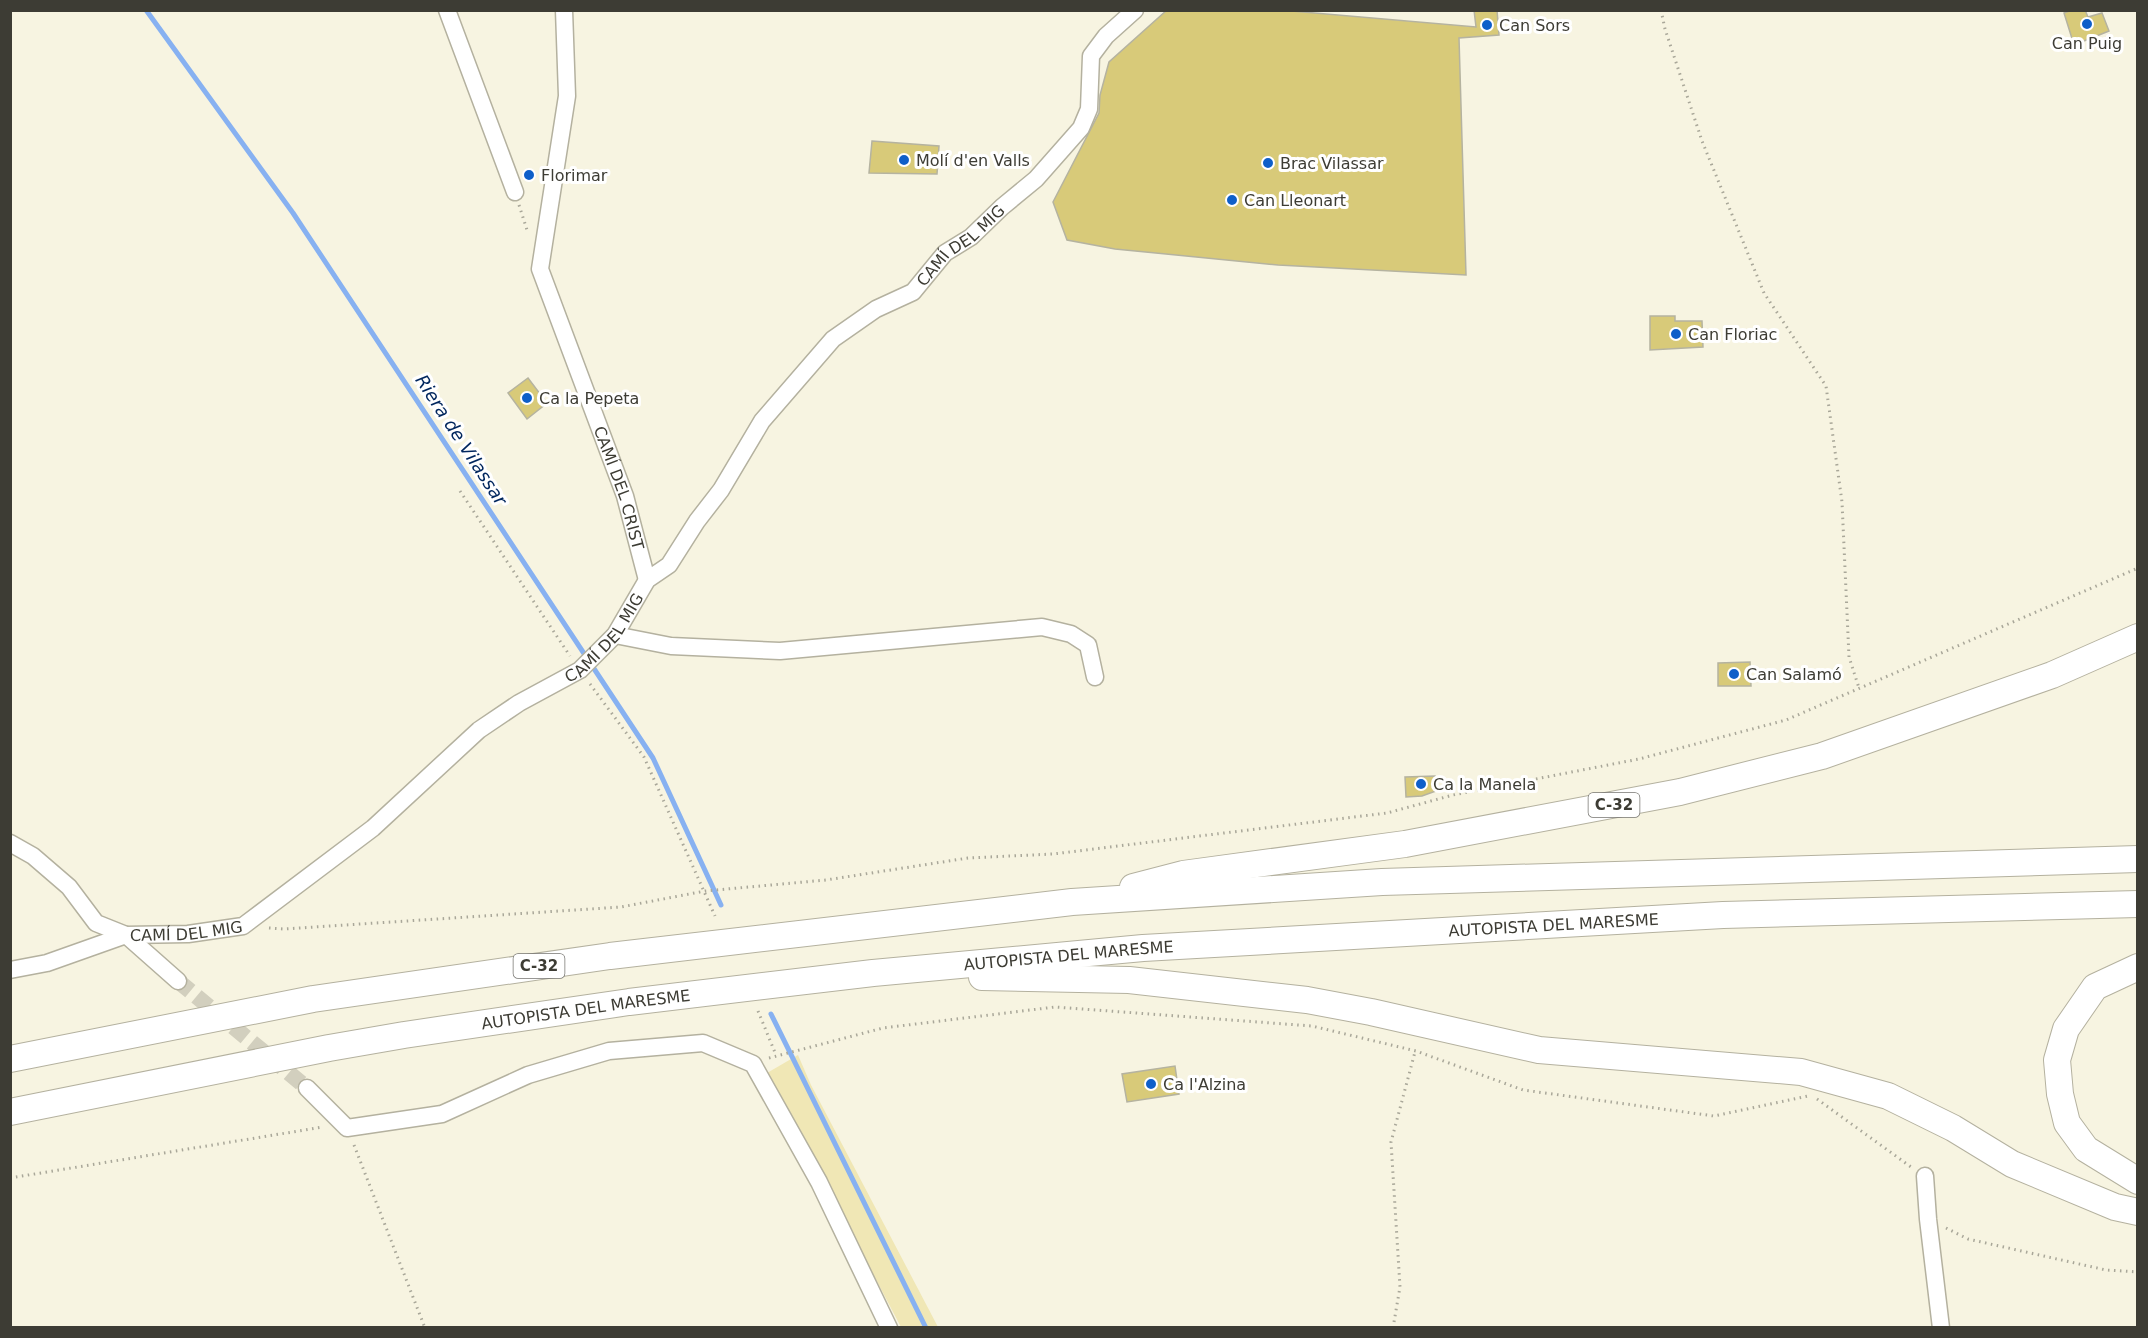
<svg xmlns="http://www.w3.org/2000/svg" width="2148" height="1338" font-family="'DejaVu Sans',sans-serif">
	<rect width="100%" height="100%" fill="#f7f4e1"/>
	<path fill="#f0e7b5" d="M798,1055L811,1085L938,1327H901L767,1073Z"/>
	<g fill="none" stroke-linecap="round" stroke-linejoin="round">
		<path stroke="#87b1f1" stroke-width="5" d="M146,10L293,213L653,758L721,905
			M771,1014L926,1328"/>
	</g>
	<path fill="#d8ca79" stroke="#b5b3a0" stroke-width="1.5" d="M1167,10H1280L1476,27L1474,10H1497L1499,35L1459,38L1466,275L1278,265L1115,249L1067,240L1053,202L1099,113L1100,95L1109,62Z
		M2072,10H2085L2088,17L2102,13L2109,31L2074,45L2064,13Z
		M872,141L939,146L937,174L869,173Z
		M1650,316H1675V321H1702L1703,347L1650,350Z
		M528,378L547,403L527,419L508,393Z
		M1750,662L1751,686H1718V663Z
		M1435,776L1436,791L1422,796L1406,797L1405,777Z
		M1175,1066L1179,1094L1127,1102L1122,1074Z"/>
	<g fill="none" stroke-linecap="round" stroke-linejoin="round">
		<path stroke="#d2cfbe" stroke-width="16" stroke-dasharray="16 8" stroke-linecap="butt" d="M178,981L307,1088"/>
		<defs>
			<g id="minor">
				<path d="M447,10L515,192"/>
				<path id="s1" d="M564,10L567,96L540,269L625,496L647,580"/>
				<path d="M615,635L671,646L780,651L1042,627L1071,634L1088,645L1095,677"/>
				<path d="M10,843L33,856L69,887L96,923L126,935L178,981"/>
				<path id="s2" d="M10,970L47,963L126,935L188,934L243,926L373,828L479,730L519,703L580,670L615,635L647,580L669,565L697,521L721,490L762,421L833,339L876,309L913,292L945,253L971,237L1002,207L1036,179L1081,128L1089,109L1091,56L1106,36L1135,10"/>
				<path d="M307,1088L347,1128L442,1114L528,1075L609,1051L703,1043L753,1064L819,1182L889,1328"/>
				<path d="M1925,1176L1928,1219L1941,1328"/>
			</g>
			<g id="highway">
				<path d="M1133,887L1183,874L1405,844L1680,792L1822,756L2052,675L2138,637"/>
				<path d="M2138,967L2095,987L2066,1029L2057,1060L2060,1094L2067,1123L2086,1149L2138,1181"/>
				<path d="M982,977L1129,980L1307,1000L1371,1012L1539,1050L1801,1072L1888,1096L1953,1128L2012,1164L2115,1207L2138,1212"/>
				<path d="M10,1059L313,999L610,956L1072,902L1382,882L2138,859"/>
				<path id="s3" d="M10,1112L329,1048L404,1035L629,1002L873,973L1143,948L1723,915L2138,904"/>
			</g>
		</defs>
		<use href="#minor" stroke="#b4b19f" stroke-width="19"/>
		<use href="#highway" stroke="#b4b19f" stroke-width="28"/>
		<path stroke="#a9a799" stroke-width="3" stroke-dasharray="1.5 4.5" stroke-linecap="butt" d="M1661,10L1665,29L1702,141L1764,293L1826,386L1842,502L1849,657L1859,688
			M519,205L528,233
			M460,491L570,656
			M590,684L644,757L715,916
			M269,928L284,929L621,907L705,891L826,880L968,858L1053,854L1387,813L1453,795L1639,759L1786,720L2138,568
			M758,1011L776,1055
			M769,1058L883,1028L1055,1007L1312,1026L1416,1051L1523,1090L1714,1116L1808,1096
			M1817,1099L1911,1167
			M354,1145L425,1328
			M10,1178L323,1127
			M1946,1228L1968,1239L2106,1270L2138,1272
			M1393,1328L1400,1287L1391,1142L1415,1052"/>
		<use href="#minor" stroke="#fff" stroke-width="16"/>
		<use href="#highway" stroke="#fff" stroke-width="26"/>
	</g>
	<g fill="#0e5fc9" stroke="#fff" stroke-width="2">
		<circle cx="2087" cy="24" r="6"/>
		<circle cx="1487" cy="25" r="6"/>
		<circle cx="904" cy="160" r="6"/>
		<circle cx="1268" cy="163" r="6"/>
		<circle cx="529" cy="175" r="6"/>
		<circle cx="1232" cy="200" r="6"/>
		<circle cx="1676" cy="334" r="6"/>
		<circle cx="527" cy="398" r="6"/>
		<circle cx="1734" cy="674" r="6"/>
		<circle cx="1421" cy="784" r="6"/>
		<circle cx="1151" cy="1084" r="6"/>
	</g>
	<g text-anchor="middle" stroke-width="6" stroke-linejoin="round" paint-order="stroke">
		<g fill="#fff" stroke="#777671" stroke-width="1.5">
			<rect x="1588.5" y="793" width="51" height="24" rx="4.5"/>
			<rect x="513.5" y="954" width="51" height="24" rx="4.5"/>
		</g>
		<g font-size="15" font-weight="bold" fill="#3d3c34">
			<text x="1614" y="810">C-32</text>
			<text x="539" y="971">C-32</text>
		</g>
		<g font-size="16" fill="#3d3c34" stroke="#fff" text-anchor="start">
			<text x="1499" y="31">Can Sors</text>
			<text x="2087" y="49" text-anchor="middle">Can Puig</text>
			<text x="916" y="166">Molí d'en Valls</text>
			<text x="1280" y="169">Brac Vilassar</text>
			<text x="541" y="181">Florimar</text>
			<text x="1244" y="206">Can Lleonart</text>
			<text x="1688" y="340">Can Floriac</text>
			<text x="539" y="404">Ca la Pepeta</text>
			<text x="1746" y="680">Can Salamó</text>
			<text x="1433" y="790">Ca la Manela</text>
			<text x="1163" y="1090">Ca l'Alzina</text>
		</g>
		<g font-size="16" fill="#3d3c34" stroke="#fff">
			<text dy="6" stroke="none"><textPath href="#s2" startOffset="1244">CAMÍ DEL MIG</textPath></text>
			<text dy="6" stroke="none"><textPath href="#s1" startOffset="494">CAMÍ DEL CRIST</textPath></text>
			<text dy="6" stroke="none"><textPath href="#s2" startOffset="704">CAMÍ DEL MIG</textPath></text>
			<text dy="6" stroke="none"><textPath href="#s3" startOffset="1557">AUTOPISTA DEL MARESME</textPath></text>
			<text dy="6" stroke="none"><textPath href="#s2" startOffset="182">CAMÍ DEL MIG</textPath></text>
			<text dy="6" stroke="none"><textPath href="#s3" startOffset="1071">AUTOPISTA DEL MARESME</textPath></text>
			<text dy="6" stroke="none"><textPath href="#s3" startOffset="585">AUTOPISTA DEL MARESME</textPath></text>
		</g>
		<g font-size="18" font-style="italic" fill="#00265d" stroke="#fff">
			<text transform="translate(461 440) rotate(57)" y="6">Riera de Vilassar</text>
		</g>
	</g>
	<rect width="2148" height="1338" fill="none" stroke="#3d3c34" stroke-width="24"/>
</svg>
